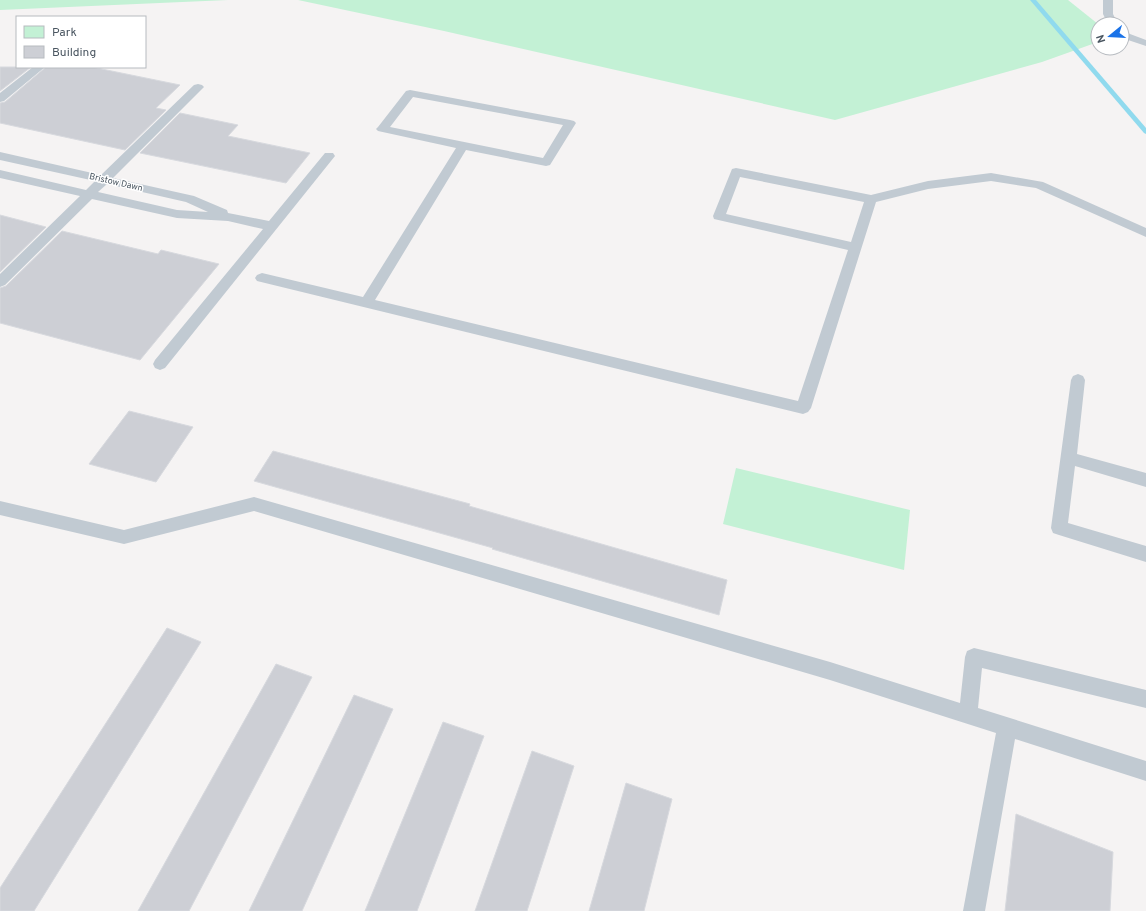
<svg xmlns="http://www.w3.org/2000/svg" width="1146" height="911" font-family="Overpass,sans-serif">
	<rect width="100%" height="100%" fill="#f5f3f3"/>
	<path fill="#c3f1d5" d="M0,0H228L0,10Z
		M298,0H1068L1098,24V42L1042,62L835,120L444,31Z
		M736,468L910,510L904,570L723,524Z"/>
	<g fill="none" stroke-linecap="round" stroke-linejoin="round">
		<path fill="#90daee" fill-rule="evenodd" d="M1030,0H1036L1146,128V134L1144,133Z"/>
	</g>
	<path fill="#cdcfd5" stroke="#d7d9de" d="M0,67H31L0,91Z
		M46,67H92L180,85L156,108L166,110L125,150L0,123V103L5,102Z
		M180,113L238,125L228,136L310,153L286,183L140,153Z
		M0,215L46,227L0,272Z
		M62,231L158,254L161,250L219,264L140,360L0,323V288L6,286Z
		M129,411L193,427L156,482L89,464Z
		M273,451L470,504L469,506L727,580L719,615L492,549L493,548L254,481Z
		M167,628L201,642L34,911H0V888Z
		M276,664L312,677L189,911H138Z
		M354,695L393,709L302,911H249Z
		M443,722L484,736L417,911H365Z
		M532,751L574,766L527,911H475Z
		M626,783L672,799L644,911H589Z
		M1016,814L1113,852L1110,911H1005Z"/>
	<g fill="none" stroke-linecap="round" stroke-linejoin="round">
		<path fill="#c1cad2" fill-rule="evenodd" d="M1103,0H1113V14L1118,24H1108L1103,14Z
			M1122,31L1146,40V46L1122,38Z
			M33,67H45L4,101L0,102V93Z
			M198,84L202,85L204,87L113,178L194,196L227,210L228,213L269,221L325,153H333L335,156L165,368L160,370L155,368L153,364L155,360L263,229L228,221L177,218L92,199L5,285L0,287V274L80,196L0,178V170L86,190L95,181L0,160V152L101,175L194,85ZM107,184L186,202L208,212L177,210L98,192Z
			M410,90L570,120L574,121L576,123L550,165L546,166L466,150L375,300L798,401L848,250L714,219L713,216L732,169L736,168L871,195L928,181L991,173L1043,182L1146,228V237L1036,188L991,181L928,189L876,202L811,408L808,412L803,414L257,281L255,278L257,275L262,273L363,297L456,148L378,131L376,129L378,127L406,91ZM413,97L563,125L543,158L390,127ZM740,177L864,202L851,242L726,214Z
			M1078,374L1083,376L1085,380L1077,454L1146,473V487L1075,466L1068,523L1146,546V562L1059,535L1053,533L1051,528L1071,380L1073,376Z
			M254,497L830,662L960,703L965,657L967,651L974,648L1146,690V708L982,668L978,708L1146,761V781L1015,739L985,911H963L996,733L830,680L254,511L124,544L0,515V501L124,530Z"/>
	</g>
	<g text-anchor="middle" stroke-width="3" stroke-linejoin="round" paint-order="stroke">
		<g font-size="9" fill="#4a5661" stroke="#fff">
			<text transform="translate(116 182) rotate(13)" y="3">Bristow Dawn</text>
		</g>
	</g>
	<rect x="16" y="16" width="130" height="52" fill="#ffffff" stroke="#b7bbc0"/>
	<rect x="24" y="26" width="20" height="12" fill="#c3f1d5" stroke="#b7bbc0"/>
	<text x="52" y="36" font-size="12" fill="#4a5661">Park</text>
	<rect x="24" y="46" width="20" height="12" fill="#cdcfd5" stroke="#b7bbc0"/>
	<text x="52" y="56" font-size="12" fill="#4a5661">Building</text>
	<g transform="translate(1110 36) rotate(252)"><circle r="19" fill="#ffffff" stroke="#b7bbc0"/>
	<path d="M0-3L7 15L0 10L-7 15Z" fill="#1a73e8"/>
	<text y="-6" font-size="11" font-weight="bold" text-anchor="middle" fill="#4a5661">N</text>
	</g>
</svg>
